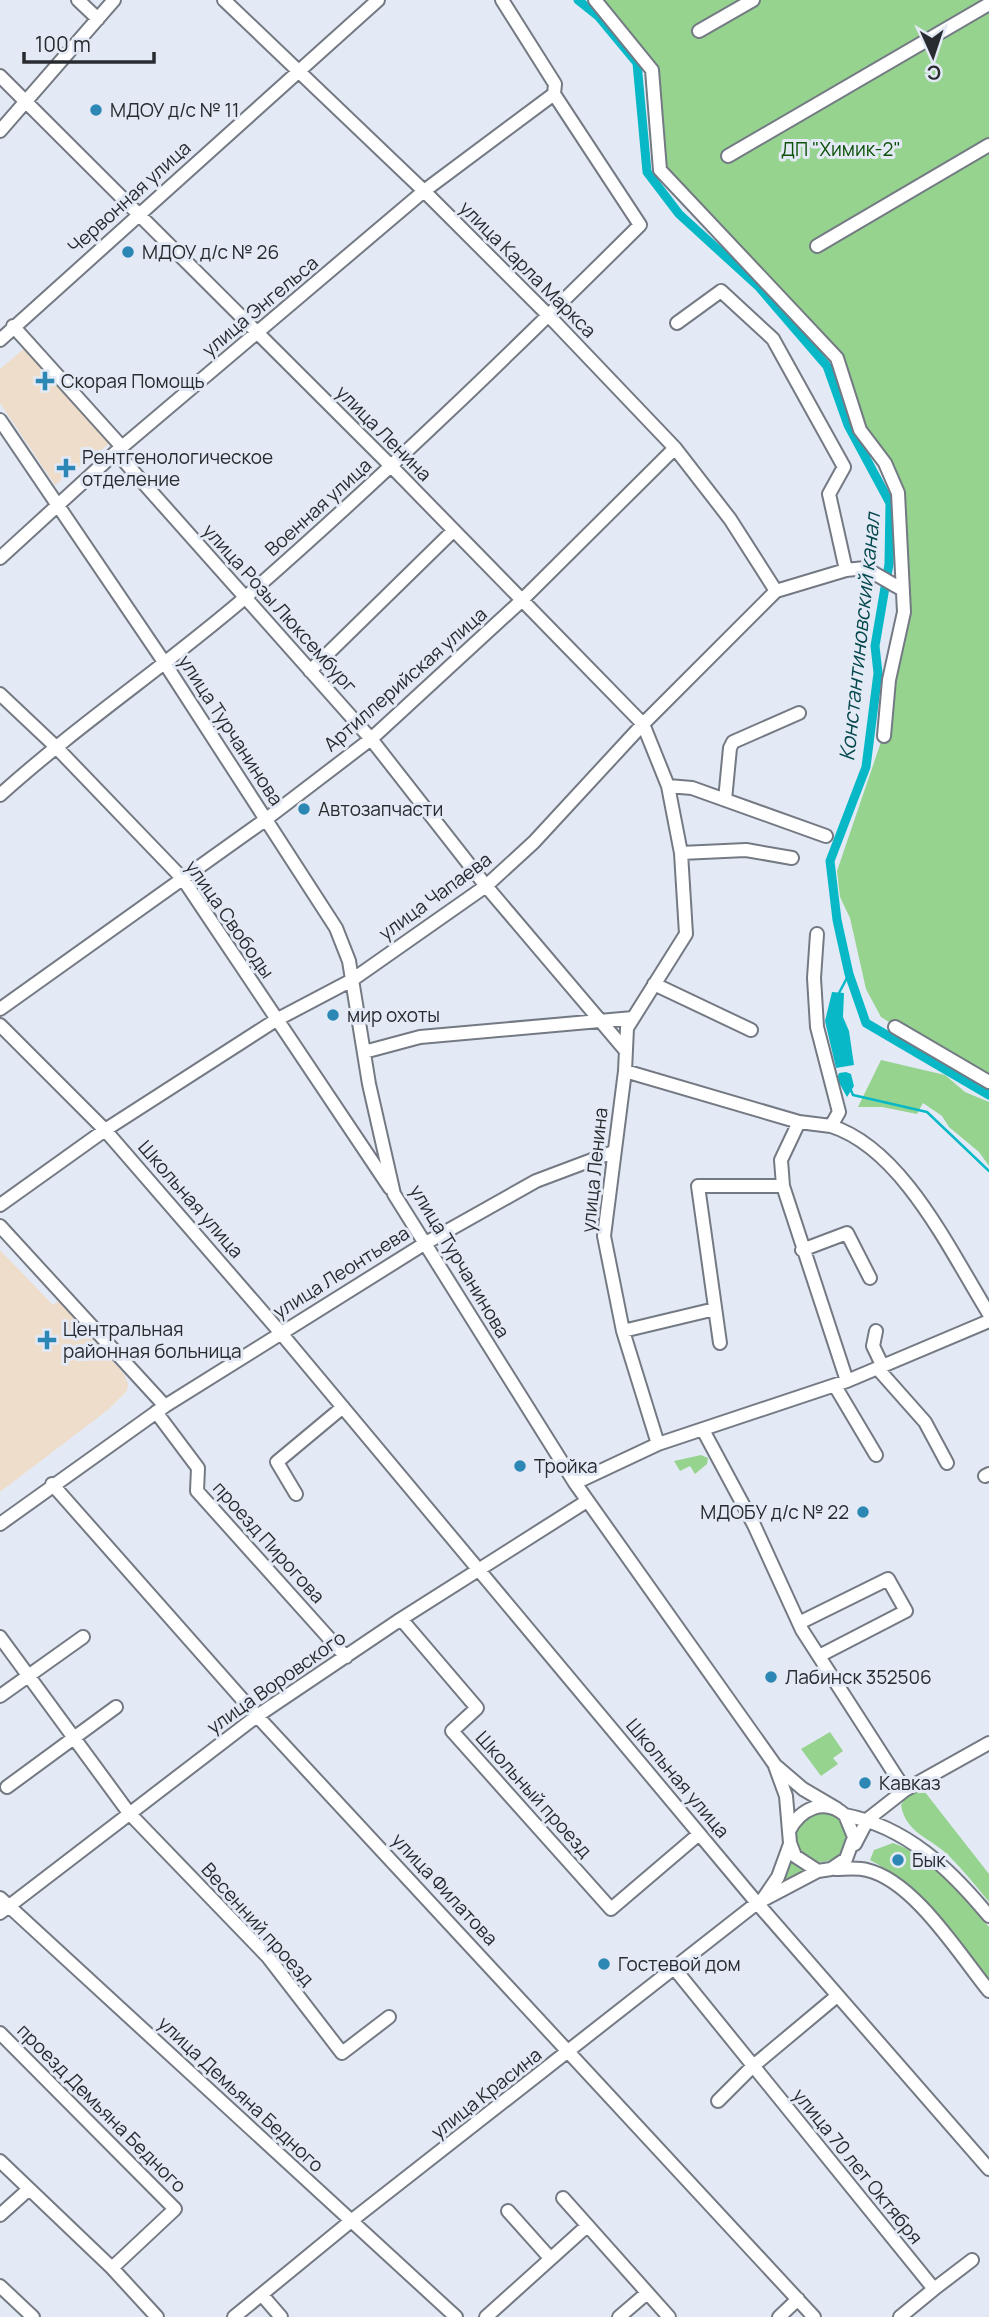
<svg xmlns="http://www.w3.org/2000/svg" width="989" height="2317" font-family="Manrope,sans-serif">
	<rect width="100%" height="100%" fill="#e4eaf5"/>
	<path fill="#eeddcb" d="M26,347L113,441L55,485L0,403V369Z
		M0,1250L53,1305L59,1301L124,1374L128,1384L127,1391L109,1409L0,1492Z"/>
	<path fill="#95d38f" d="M593,0H989V1085L881,1017L866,989L850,918L840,897L837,871L883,736L900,634L897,493L859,430L836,359L659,171L648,73Z
		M881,1060L945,1075L965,1092L989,1102V1166L979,1152L949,1127L942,1116L923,1103L917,1114L882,1107H858Z
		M701,1455L708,1458L707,1464L695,1474L690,1466L680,1471L674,1461Z
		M830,1732L843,1751L833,1758L838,1764L821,1776L801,1749Z
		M921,1787L989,1874V1902C976,1886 963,1870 949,1856C930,1837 906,1834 901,1805L906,1797Z
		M796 1837a25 25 0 1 1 50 0a25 25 0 1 1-50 0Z
		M893,1843C935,1857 961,1893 989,1927V1980C954,1936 921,1886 870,1860L874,1850Z
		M793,1856L809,1870L782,1884Z"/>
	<path fill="#08b8c7" d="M832,992L844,993L843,1017L849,1031L854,1065L836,1068L825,1021Z
		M846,1072L851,1074L854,1086L847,1097L837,1079L839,1073Z"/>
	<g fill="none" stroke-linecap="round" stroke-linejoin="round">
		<path stroke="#08b8c7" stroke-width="2.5" d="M839,993L849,974
			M850,1088L853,1095L927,1112L989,1171"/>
		<path stroke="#08b8c7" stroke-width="9" d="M578,0L598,16L637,63L647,172L679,214L759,287L827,366L848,425L890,503L889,564L875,646L878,673L866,767L830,861L837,920L849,974L866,1023L989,1095"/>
		<defs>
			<path id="minor" d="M78,0L98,19
				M224,0L424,191L549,316L675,448L730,519L776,591
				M595,0L652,70L660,170L837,358L860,430L885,463L898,493L904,612L889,680L884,736
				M699,31L753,0
				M0,76L392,467L643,724L668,786L681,853L686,934L627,1028L625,1071L604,1236L623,1331L658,1444
				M0,131L114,0
				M728,156L989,4
				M817,246L989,145
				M677,323L721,291L773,339L844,467L829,494L846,570
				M13,326L122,447
				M0,340L378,0
				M0,420L164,662L336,928L349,961L369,1084L394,1194L575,1483L775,1765L803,1789L837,1809
				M116,452L371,739L486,886L626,1051
				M0,558L116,452L424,191L554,94
				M310,671L453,531
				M0,694L55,746L183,879L390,1188
				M668,786L692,788L826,836
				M0,795C79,724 167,665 247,596C383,477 512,352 640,225L554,94L555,84L502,0
				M725,800L730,748L733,742L799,713
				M681,853L746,850L792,858
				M817,934L814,978L817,1027L839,1112L831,1126C903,1149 950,1251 989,1314
				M654,984L751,1030
				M0,1009L265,820L371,739L520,602L675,448
				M0,1025L105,1130L280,1332L757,1903L989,2169
				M895,1027L989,1082
				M364,1052L420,1037L633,1018
				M625,1071L799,1122L831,1126
				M799,1122L781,1160L783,1186L847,1381
				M0,1205L105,1130L276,1020L352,980L486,886L534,842L643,724L776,591L846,570L865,568L903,590
				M0,1226L165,1406
				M802,1250L847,1233L870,1278
				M623,1331L715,1309
				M876,1331L873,1346L883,1367
				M720,1343L698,1186H783
				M878,1369L925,1422L947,1463
				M835,1386L876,1455
				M156,1412L198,1468L197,1491L346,1657
				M703,1430L754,1525L802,1630L905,1790
				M985,1476L989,1474
				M575,1483L658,1444L847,1381L989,1321
				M52,1484L257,1716L814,2317
				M296,1494L277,1462L343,1407
				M0,1524L165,1406L424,1244L536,1181L613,1152
				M401,1619L477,1708L452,1731L611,1909L699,1834
				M799,1623L888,1579L906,1611L819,1656
				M0,1637L129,1813L268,1957L342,2053L389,2017
				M0,1696L83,1637
				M775,1766L786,1796L790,1843L795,1856L818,1871L831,1869L846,1859L854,1837L845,1815C824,1797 800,1809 789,1831
				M7,1787L116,1707
				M845,1815C907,1827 950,1869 989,1916
				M855,1844L868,1819L905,1790L989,1743
				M835,1869C845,1869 857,1867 867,1870C914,1881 959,1954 989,1991
				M0,1898L456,2317
				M763,1899L778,1877L790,1844
				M0,1913L257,1716L401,1619L587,1501
				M674,1968L934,2289L900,2317
				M0,2033L175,2209L112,2268
				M718,2101L752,2067L837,1996
				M0,2161L112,2268L157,2317
				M563,2198L669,2317
				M508,2211L550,2258
				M0,2215L29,2189
				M0,2286L33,2317
				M934,2289L972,2260
				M262,2295L281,2317
				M234,2317L351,2221L757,1903L818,1871
				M486,2317L587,2226
				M619,2317L647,2293
				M779,2317L798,2299"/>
		</defs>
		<use href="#minor" stroke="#747a83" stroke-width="16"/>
		<use href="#minor" stroke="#fff" stroke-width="12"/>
	</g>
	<g fill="#2d87b4" stroke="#e4eaf5" stroke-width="2.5">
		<circle cx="96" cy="110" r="7"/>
		<circle cx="128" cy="252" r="7"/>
		<path d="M41.5 370.5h7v7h7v7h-7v7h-7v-7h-7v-7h7z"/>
		<path d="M62.5 457.5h7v7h7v7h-7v7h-7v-7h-7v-7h7z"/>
		<circle cx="304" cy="809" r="7"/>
		<circle cx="333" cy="1015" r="7"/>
		<path d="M43.5 1329.5h7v7h7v7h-7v7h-7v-7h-7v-7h7z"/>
		<circle cx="520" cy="1466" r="7"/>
		<circle cx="863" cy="1512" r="7"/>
		<circle cx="771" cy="1677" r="7"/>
		<circle cx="865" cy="1783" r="7"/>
		<circle cx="898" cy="1860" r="7"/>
		<circle cx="604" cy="1964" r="7"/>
	</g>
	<g text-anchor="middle" stroke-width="6" stroke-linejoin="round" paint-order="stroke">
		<g font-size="19" fill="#282b2f" stroke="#e4eaf5" text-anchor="start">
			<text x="110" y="117">МДОУ д/с № 11</text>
			<text x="142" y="259">МДОУ д/с № 26</text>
			<text x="61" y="388">Скорая Помощь</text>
			<text x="82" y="464">Рентгенологическое<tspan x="82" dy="22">отделение</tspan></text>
			<text x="318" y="816">Автозапчасти</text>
			<text x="347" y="1022">мир охоты</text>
			<text x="63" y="1336">Центральная<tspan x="63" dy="22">районная больница</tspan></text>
			<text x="534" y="1473">Тройка</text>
			<text x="849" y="1519" text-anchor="end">МДОБУ д/с № 22</text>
			<text x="785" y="1684">Лабинск 352506</text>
			<text x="879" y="1790">Кавказ</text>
			<text x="912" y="1867">Бык</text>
			<text x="618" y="1971">Гостевой дом</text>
		</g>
		<g font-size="19" fill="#0d5108" stroke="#e4eaf5">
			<text x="841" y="156">ДП "Химик-2"</text>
		</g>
		<g font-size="19" fill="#282b2f" stroke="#e4eaf5">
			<text transform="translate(129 197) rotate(-42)" y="7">Червонная улица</text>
			<text transform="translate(528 269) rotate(45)" y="7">улица Карла Маркса</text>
			<text transform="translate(260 306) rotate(-40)" y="7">улица Энгельса</text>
			<text transform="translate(384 433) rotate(45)" y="7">улица Ленина</text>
			<text transform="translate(318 507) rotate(-42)" y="7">Военная улица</text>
			<text transform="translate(280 608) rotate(48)" y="7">улица Розы Люксембург</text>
			<text transform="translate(405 679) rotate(-41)" y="7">Артиллерийская улица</text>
			<text transform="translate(231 730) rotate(57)" y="7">улица Турчанинова</text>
			<text transform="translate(435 896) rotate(-36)" y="7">улица Чапаева</text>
			<text transform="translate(230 919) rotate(55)" y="7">улица Свободы</text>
			<text transform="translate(594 1170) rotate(-84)" y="7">улица Ленина</text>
			<text transform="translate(191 1199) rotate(49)" y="7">Школьная улица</text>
			<text transform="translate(460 1261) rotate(59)" y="7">улица Турчанинова</text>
			<text transform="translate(341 1272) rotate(-32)" y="7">улица Леонтьева</text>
			<text transform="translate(269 1542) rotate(48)" y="7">проезд Пирогова</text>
			<text transform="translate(276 1682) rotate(-35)" y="7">улица Воровского</text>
			<text transform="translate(678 1778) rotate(50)" y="7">Школьная улица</text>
			<text transform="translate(534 1794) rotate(48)" y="7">Школьный проезд</text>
			<text transform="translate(445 1889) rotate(47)" y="7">улица Филатова</text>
			<text transform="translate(258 1924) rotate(48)" y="7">Весенний проезд</text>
			<text transform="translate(486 2093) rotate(-38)" y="7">улица Красина</text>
			<text transform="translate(241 2094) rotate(43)" y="7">улица Демьяна Бедного</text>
			<text transform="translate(102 2108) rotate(45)" y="7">проезд Демьяна Бедного</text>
			<text transform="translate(858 2166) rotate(51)" y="7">улица 70 лет Октября</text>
		</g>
		<g font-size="21" font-style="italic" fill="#04474d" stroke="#e4eaf5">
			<text transform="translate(860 637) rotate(-84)" y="7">Константиновский канал</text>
		</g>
	</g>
	<g transform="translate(933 56) rotate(177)" stroke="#e4eaf5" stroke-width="5" paint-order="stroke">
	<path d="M0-5L12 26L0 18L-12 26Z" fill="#282b2f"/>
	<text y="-10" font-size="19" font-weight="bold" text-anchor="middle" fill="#282b2f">С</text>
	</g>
	<path d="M24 52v10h130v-10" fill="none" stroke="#282b2f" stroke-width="3.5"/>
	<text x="35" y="52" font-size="21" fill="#282b2f" stroke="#e4eaf5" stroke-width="5" paint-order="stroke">100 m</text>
</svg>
